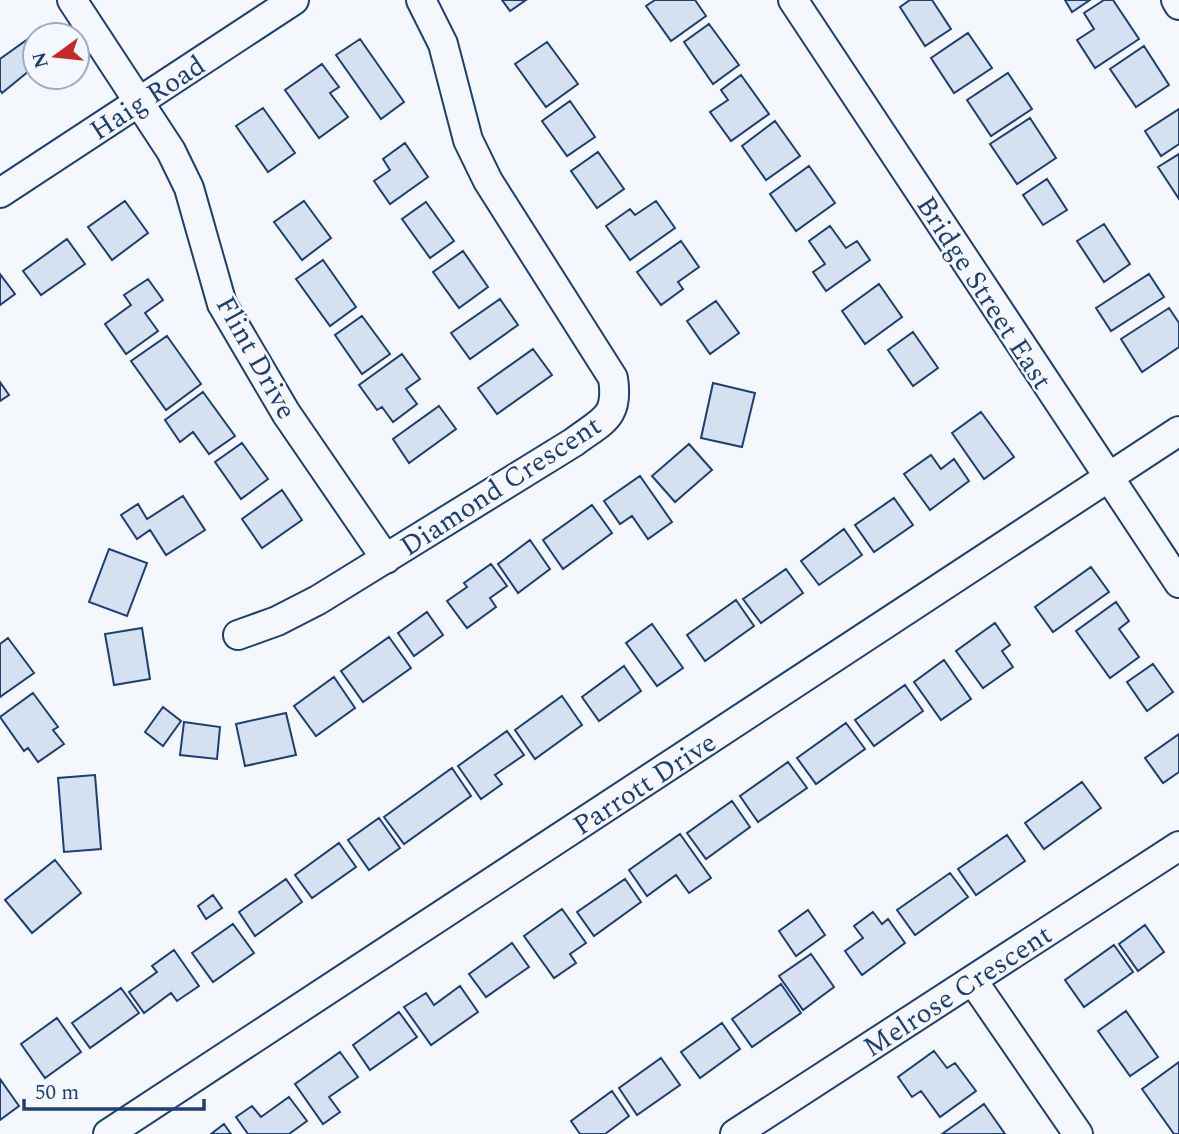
<svg xmlns="http://www.w3.org/2000/svg" width="1179" height="1134" font-family="Spectral,serif">
	<rect width="100%" height="100%" fill="#f4f7fb"/>
	<path fill="#d5e0f0" stroke="#1d3f73" stroke-width="2" d="M502,0H526L510,11Z
		M655,0H695L706,16L671,41L646,6Z
		M910,0H932L951,29L925,46L900,7Z
		M1065,0H1090L1072,12Z
		M1104,0H1113L1139,39L1095,68L1077,40L1094,29L1084,13Z
		M709,24L739,65L713,84L684,42Z
		M968,33L992,68L954,93L931,58Z
		M28,39L35,50V66L2,93L0,90V59Z
		M360,39L404,102L381,119L336,55Z
		M547,42L578,84L546,107L515,64Z
		M1144,46L1169,85L1136,107L1110,69Z
		M322,64L339,87L330,93L348,117L319,138L285,90Z
		M1008,73L1032,109L991,136L967,100Z
		M741,75L769,114L731,141L710,112L728,100L721,90Z
		M570,101L595,137L567,156L542,121Z
		M263,108L295,153L268,172L236,126Z
		M1179,109V144L1161,156L1145,131Z
		M1030,118L1056,158L1017,184L990,144Z
		M775,121L800,156L766,180L742,146Z
		M405,143L428,177L390,204L374,181L390,170L383,159Z
		M598,152L624,189L597,208L571,171Z
		M1179,154V199L1158,167Z
		M809,166L835,203L796,231L770,194Z
		M1047,179L1067,210L1043,225L1023,195Z
		M125,201L148,233L112,260L88,227Z
		M304,201L331,238L302,260L274,222Z
		M656,201L675,228L630,260L606,226L630,209L635,215Z
		M426,202L454,241L430,258L402,219Z
		M1104,224L1130,264L1104,282L1077,241Z
		M830,226L846,248L857,241L870,260L826,291L813,272L825,264L809,241Z
		M67,239L85,264L41,295L23,271Z
		M681,241L699,267L678,282L683,289L661,305L637,272Z
		M463,251L488,287L459,308L433,272Z
		M323,260L356,307L330,326L296,279Z
		M0,274L15,294L0,305Z
		M1149,274L1164,297L1111,331L1096,308Z
		M148,279L163,300L145,313L158,331L126,354L105,324L131,305L124,295Z
		M879,284L902,317L865,344L842,311Z
		M500,299L518,325L470,359L451,333Z
		M716,301L739,333L710,354L687,321Z
		M1169,308L1179,323V347L1142,372L1121,339Z
		M362,316L390,354L362,374L335,335Z
		M913,332L938,368L913,386L888,350Z
		M167,336L201,384L166,410L131,361Z
		M533,349L552,375L497,414L478,388Z
		M402,354L420,379L406,389L417,404L393,422L382,407L377,410L359,385Z
		M0,382L9,395L0,401Z
		M713,383L755,393L742,447L701,438Z
		M203,392L235,436L209,454L193,432L180,442L165,420Z
		M439,406L456,429L409,463L393,439Z
		M981,412L1014,457L984,479L952,433Z
		M242,443L268,479L241,499L215,462Z
		M689,444L712,470L675,502L652,476Z
		M931,455L941,469L954,459L969,481L930,510L904,474Z
		M640,476L672,522L648,539L632,516L620,524L604,501Z
		M282,490L302,520L262,548L242,519Z
		M183,496L205,530L166,555L150,530L137,539L121,515L138,504L147,519Z
		M894,498L913,525L874,552L855,525Z
		M592,505L612,533L563,569L543,540Z
		M844,529L862,555L819,585L801,561Z
		M530,540L550,569L518,593L498,564Z
		M109,549L147,563L127,616L89,602Z
		M491,564L507,586L490,598L496,607L467,628L447,601L467,587L464,583Z
		M1091,567L1109,592L1053,632L1035,607Z
		M786,569L803,593L761,623L743,599Z
		M736,600L754,626L705,661L687,635Z
		M1116,602L1129,621L1119,629L1139,657L1110,678L1076,631Z
		M427,612L443,635L414,656L398,633Z
		M995,623L1010,645L1002,651L1013,667L983,688L956,651Z
		M652,624L683,668L657,686L626,643Z
		M142,628L150,679L114,685L105,634Z
		M389,637L411,668L363,702L341,671Z
		M8,638L34,673L0,697V644Z
		M944,660L971,699L941,720L914,682Z
		M1153,664L1173,692L1147,711L1127,682Z
		M624,666L641,691L599,721L582,697Z
		M334,677L355,708L316,736L294,706Z
		M905,685L923,711L874,746L855,720Z
		M33,693L58,727L53,730L64,744L38,762L28,748L24,751L0,717Z
		M562,696L582,725L535,759L515,730Z
		M163,707L181,721L163,746L145,732Z
		M286,713L296,755L245,766L236,724Z
		M184,722L220,727L217,759L180,755Z
		M846,723L865,749L816,784L797,758Z
		M507,731L524,755L495,775L502,784L481,799L458,766Z
		M1179,734V772L1163,783L1145,758Z
		M788,762L807,788L758,822L740,796Z
		M452,768L471,796L404,844L384,817Z
		M95,775L101,849L64,852L58,778Z
		M1082,782L1101,808L1044,849L1025,823Z
		M732,801L750,827L706,859L687,833Z
		M379,818L400,848L369,870L348,840Z
		M680,834L711,878L689,893L676,875L647,896L629,870Z
		M1007,835L1025,861L976,895L958,869Z
		M339,843L356,867L312,898L295,875Z
		M55,860L81,893L32,933L5,900Z
		M950,873L968,897L915,935L897,910Z
		M286,879L302,902L255,936L239,912Z
		M625,879L641,902L594,936L577,912Z
		M213,895L222,908L206,919L198,906Z
		M562,909L586,943L570,954L576,963L554,978L524,936Z
		M808,910L825,935L796,956L779,931Z
		M873,912L882,924L888,919L905,943L862,975L845,951L863,938L854,926Z
		M233,924L254,953L213,982L192,953Z
		M1145,925L1164,952L1138,971L1119,944Z
		M512,943L529,967L486,997L469,974Z
		M1114,945L1133,972L1084,1007L1065,980Z
		M174,950L199,986L177,1001L171,993L144,1013L129,992L157,972L152,966Z
		M811,954L834,987L803,1010L779,976Z
		M781,984L801,1013L752,1047L732,1019Z
		M460,986L478,1012L431,1045L404,1007L426,993L434,1005Z
		M121,988L139,1013L90,1048L72,1023Z
		M1126,1011L1158,1057L1130,1076L1098,1031Z
		M399,1012L417,1037L370,1070L353,1045Z
		M57,1018L81,1052L45,1078L21,1044Z
		M722,1023L740,1049L700,1078L681,1052Z
		M934,1051L947,1068L955,1063L976,1091L940,1117L921,1091L912,1097L898,1077Z
		M340,1052L358,1077L329,1097L340,1112L323,1124L295,1084Z
		M661,1058L680,1085L637,1115L619,1088Z
		M1179,1062V1134H1174L1142,1089Z
		M0,1079L19,1106L0,1120Z
		M612,1091L629,1116L605,1134H580L571,1121Z
		M289,1097L307,1121L289,1134H248L236,1117L252,1106L261,1117Z
		M984,1104L1005,1134H942L959,1122Z
		M224,1124L231,1134H211Z"/>
	<g fill="none" stroke-linecap="round" stroke-linejoin="round">
		<defs>
			<path id="minor" d="M72,0L171,151L189,188L222,304L286,413L386,559
				M793,0L1179,583
				M1176,0L1179,5
				M0,193L294,0
				M238,635L277,621L318,600L574,442C603,420 619,418 613,378L488,181L468,140L443,44L421,0
				M973,981L1078,1134
				M108,1134L1179,431
				M735,1134L1179,846"/>
		</defs>
		<use href="#minor" stroke="#1d3f73" stroke-width="32"/>
		<use href="#minor" stroke="#f4f7fb" stroke-width="28"/>
	</g>
	<g text-anchor="middle" stroke-width="5" stroke-linejoin="round" paint-order="stroke">
		<g font-size="28" fill="#1d3f73" stroke="#f4f7fb">
			<text transform="translate(147 97) rotate(-33)" y="10">Haig Road</text>
			<text transform="translate(985 292) rotate(57)" y="10">Bridge Street East</text>
			<text transform="translate(257 357) rotate(61)" y="10">Flint Drive</text>
			<text transform="translate(500 485) rotate(-33)" y="10">Diamond Crescent</text>
			<text transform="translate(644 783) rotate(-33)" y="10">Parrott Drive</text>
			<text transform="translate(957 990) rotate(-33)" y="10">Melrose Crescent</text>
		</g>
	</g>
	<g transform="translate(56 56) rotate(255)"><circle r="33" fill="#f4f7fb" stroke="#9eadc5" stroke-width="2"/>
	<path d="M0-5L12 26L0 18L-12 26Z" fill="#c62828"/>
	<text y="-10" font-size="19" font-weight="bold" text-anchor="middle" fill="#1d3f73">N</text>
	</g>
	<path d="M24 1099v10h180v-10" fill="none" stroke="#1d3f73" stroke-width="3.5"/>
	<text x="35" y="1099" font-size="21" fill="#1d3f73" stroke="#f4f7fb" stroke-width="5" paint-order="stroke">50 m</text>
</svg>
